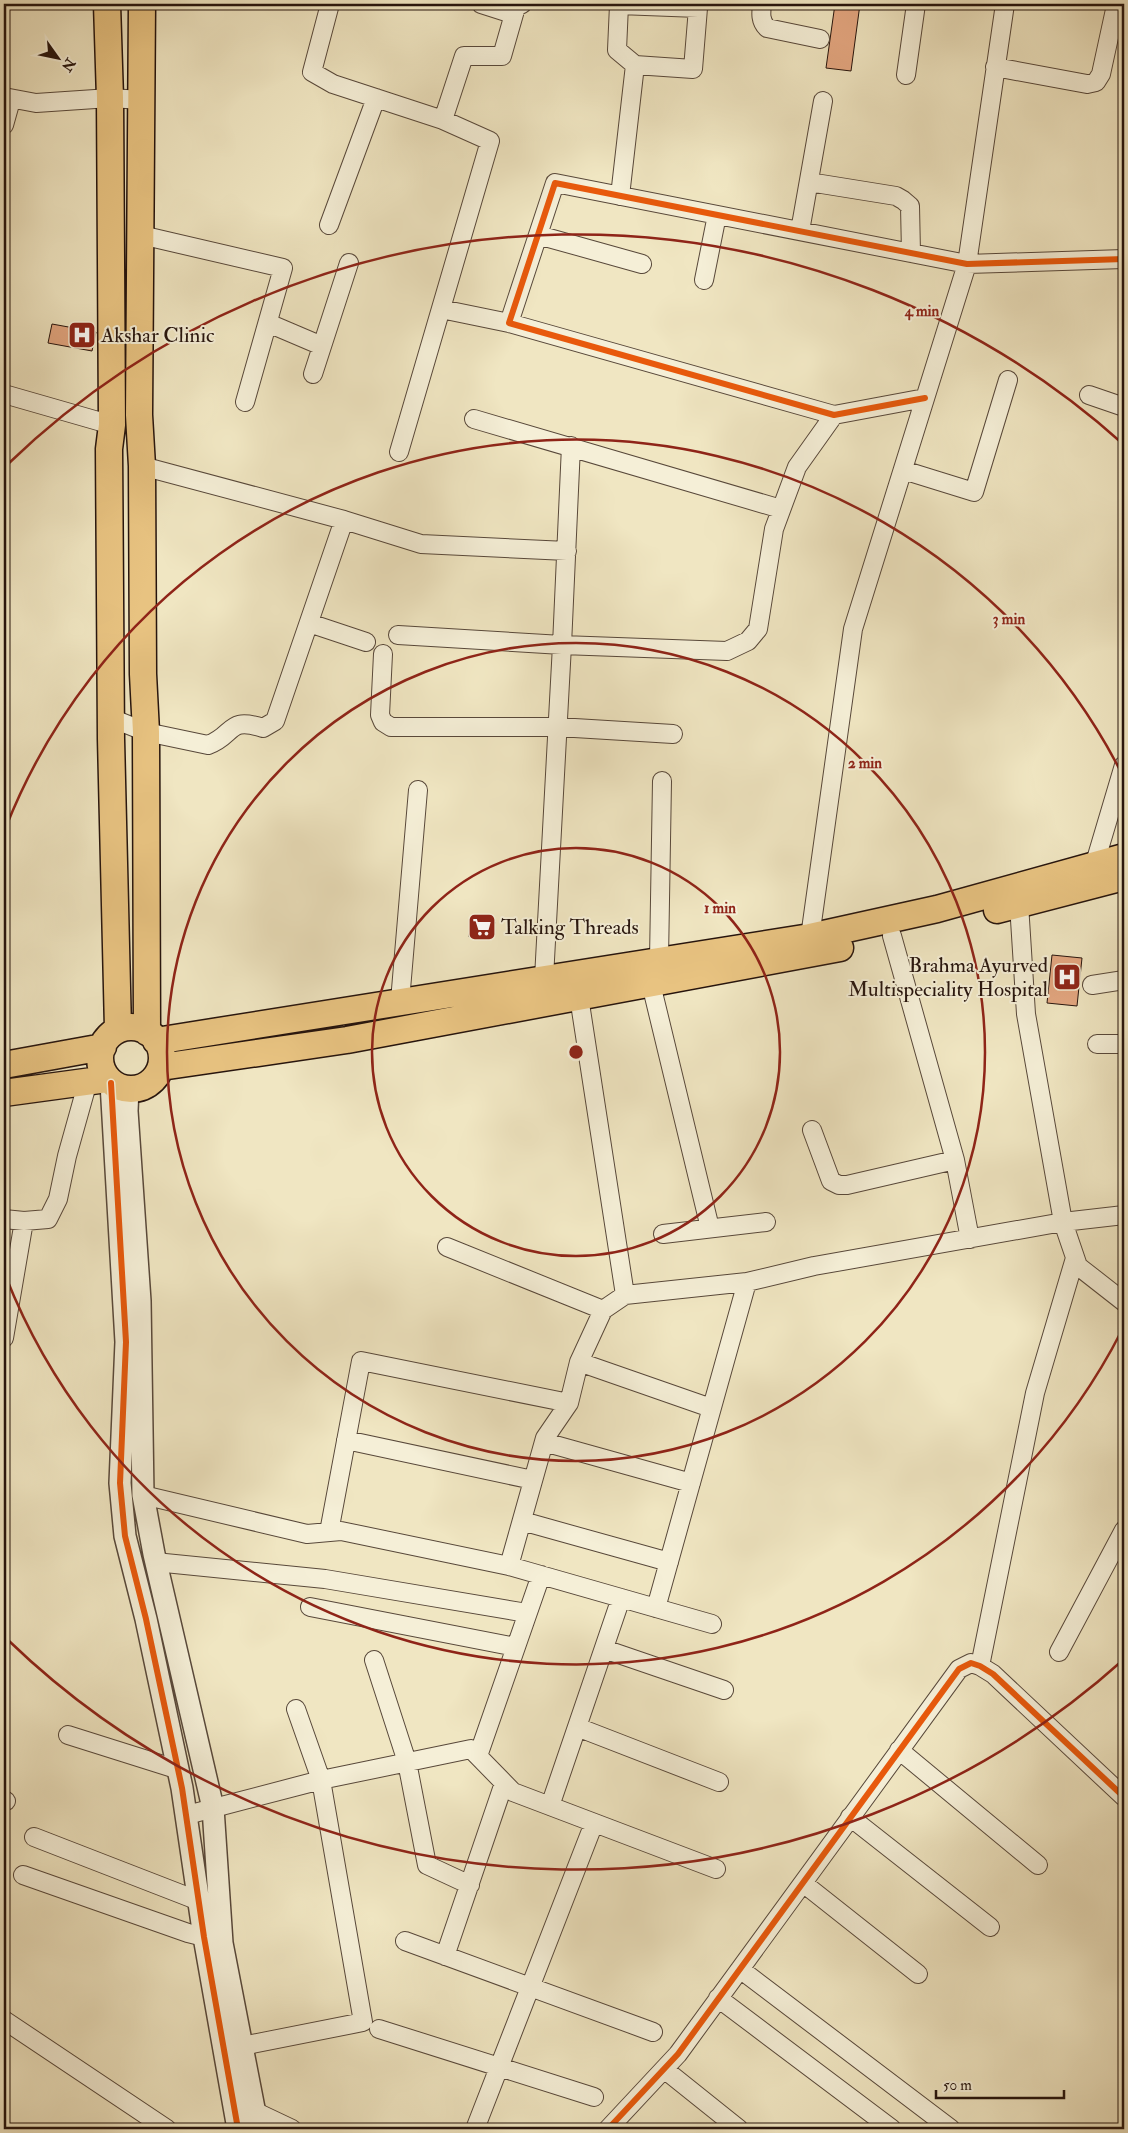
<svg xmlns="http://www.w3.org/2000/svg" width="1128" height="2133" font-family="'IM FELL Double Pica',serif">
	<rect width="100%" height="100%" fill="#f0e6c2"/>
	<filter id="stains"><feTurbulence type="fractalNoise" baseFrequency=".004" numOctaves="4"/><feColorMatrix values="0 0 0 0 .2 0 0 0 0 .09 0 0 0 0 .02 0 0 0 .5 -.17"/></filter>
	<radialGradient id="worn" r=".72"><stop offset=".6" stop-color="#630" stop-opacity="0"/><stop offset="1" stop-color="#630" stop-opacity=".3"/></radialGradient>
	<path fill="#e4a781" stroke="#26140d" d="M835,4H860L851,71L826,68Z
		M52,324L96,332L92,351L48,343Z
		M471,919L495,922L492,937H469Z
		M1052,955L1082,958L1077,1006L1047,1003Z"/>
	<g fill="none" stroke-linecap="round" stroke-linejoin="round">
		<defs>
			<path id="minor" d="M330,4L312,72L333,84L443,120L490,141L399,452
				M481,4L506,12L522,4
				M762,4C761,13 760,21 767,28L820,39
				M995,67L1087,84L1096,82L1101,74L1116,5
				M906,75L916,4
				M4,97L36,103L110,98L142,100
				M443,120L464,56H502L516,7
				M4,125L11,100
				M809,182L896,196L903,200L910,206L911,253
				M620,196L635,65L617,50L619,5L698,8L693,69L635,65
				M329,225L376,98
				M800,231L823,101
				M141,235L283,268L245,402
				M538,235L642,264
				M704,280L717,215
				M441,309L509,323
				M268,323L322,346
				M313,374L349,263
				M4,394L112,425
				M1089,395L1124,407
				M925,398L834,415L509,323L555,183L967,264L1124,259
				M474,419L781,509
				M142,466L344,520L421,544L567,551
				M903,470L974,492L1008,380
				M309,623L366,642
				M398,635L562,645L727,651L748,641L758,629L774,529L797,467L834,415
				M383,654L380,715L383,722L391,727H558L673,734
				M111,718L146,732L208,745C235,735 227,716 263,728L275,721L344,520
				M1094,866L1124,765
				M1019,904L1026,1014L1063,1222L1078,1266L1124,1302
				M892,936L955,1160L970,1239
				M810,937L853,629L967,264L1005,4
				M659,959L662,781
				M544,978L562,645L571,446
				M651,984L710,1228
				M1092,985L1124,980
				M400,1001L418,790
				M1097,1044H1124
				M812,1130L831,1181L839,1185H847L955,1160
				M4,1219L24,1221L48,1219L58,1199L67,1156L88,1081
				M663,1234L766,1222
				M447,1247L603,1310
				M625,1295L747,1282L814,1266L1063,1222L1124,1215
				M4,1338L24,1221
				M579,1362L711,1408
				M346,1440L533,1480
				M544,1442L691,1483
				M143,1495L307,1534L341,1531L509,1566L712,1624
				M522,1521L669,1562
				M329,1532L361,1361L569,1403
				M155,1562L325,1579L527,1613
				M509,1566L545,1438L569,1403L579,1362L603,1310L625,1295L579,997
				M310,1607L516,1647
				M656,1608L747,1282
				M604,1649L724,1690
				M1059,1652L1124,1530
				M374,1660L407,1762L427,1865L470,1885
				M980,1666L1035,1393L1075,1258
				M577,1727L719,1782
				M68,1735L179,1770
				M899,1750L1038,1865
				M478,1756L541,1575
				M4,1800L6,1801
				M550,1806L621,1598
				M187,1815L321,1780L471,1749L513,1792L716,1869
				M850,1817L990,1927
				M34,1837L199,1901
				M23,1875L188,1933L204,1937
				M803,1883L918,1974
				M405,1941L653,2032
				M445,1956L504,1783
				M740,1969L951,2129
				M718,1998L892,2129
				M4,2020L167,2129
				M379,2029L594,2097
				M242,2046L363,2022L321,1780L296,1709
				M664,2069L739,2129
				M254,2111L292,2129
				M475,2129L594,1823
				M608,2129L678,2054L959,1669L971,1663L980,1666L993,1674L1124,1797"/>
			<path id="tertiary" d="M111,1083L126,1342L120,1483L125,1536L146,1619L182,1788L204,1937L238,2129
				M128,1088L127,1111L140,1301L143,1495L154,1554L213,1808L222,1943L258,2129"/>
			<path id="primary" d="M107,4L110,98L112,425L109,449L111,739L118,1029
				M142,4L139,415L142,466L143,674L146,732L147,1032
				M997,910L1124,877
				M100 1058a31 31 0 1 1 62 0a31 31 0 1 1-62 0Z
				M156,1041L810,937L937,909L1124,857
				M4,1065L103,1047
				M161,1067L347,1040L840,948
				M4,1093L107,1079"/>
		</defs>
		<use href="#minor" stroke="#58483a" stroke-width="20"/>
		<use href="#tertiary" stroke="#58483a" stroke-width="24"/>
		<use href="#primary" stroke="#26140d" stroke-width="29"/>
		<use href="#minor" stroke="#f5efd7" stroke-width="18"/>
		<use href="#tertiary" stroke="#f5efd7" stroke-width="21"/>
		<use href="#primary" stroke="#e8c381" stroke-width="26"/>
		<defs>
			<path id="cycleway" d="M925,398L834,415L509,323L555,183L967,264L1124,259
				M111,1083L126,1342L120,1483L125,1536L146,1619L182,1788L204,1937L238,2129
				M608,2129L678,2054L959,1669L971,1663L980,1666L993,1674L1124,1797"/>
		</defs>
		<use href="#cycleway" stroke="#f5efd7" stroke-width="9"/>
		<use href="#cycleway" stroke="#e8590c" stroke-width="6"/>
	</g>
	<g fill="none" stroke="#8f2418" stroke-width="2.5">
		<circle cx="576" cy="1052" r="204"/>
		<circle cx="576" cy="1052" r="409"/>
		<path d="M1122 1330A613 613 0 0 1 6 1277M6 827A613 613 0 0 1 1122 774"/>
		<path d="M1123 1660A818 818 0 0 1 8 1640M8 464A818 818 0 0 1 1123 444"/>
	</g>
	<defs>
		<symbol id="hospital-square" viewBox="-11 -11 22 22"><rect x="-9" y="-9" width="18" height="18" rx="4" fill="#8f2418" stroke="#f5efd7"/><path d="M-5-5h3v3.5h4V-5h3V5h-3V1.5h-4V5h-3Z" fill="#fff"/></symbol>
		<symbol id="supermarket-square" viewBox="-11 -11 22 22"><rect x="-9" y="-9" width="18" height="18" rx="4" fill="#8f2418" stroke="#f5efd7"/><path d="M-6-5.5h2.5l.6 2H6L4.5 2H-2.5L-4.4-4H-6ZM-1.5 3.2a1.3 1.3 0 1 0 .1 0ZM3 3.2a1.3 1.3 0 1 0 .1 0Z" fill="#fff"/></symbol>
	</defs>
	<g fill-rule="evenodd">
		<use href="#hospital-square" x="66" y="319" width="32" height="32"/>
		<use href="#supermarket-square" x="466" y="911" width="32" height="32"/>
		<use href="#hospital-square" x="1051" y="961" width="32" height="32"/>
	</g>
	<g text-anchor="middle" stroke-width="4" stroke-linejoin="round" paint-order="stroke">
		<g font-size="21" fill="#26140d" stroke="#f5efd7" text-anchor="start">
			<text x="101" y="342">Akshar Clinic</text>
			<text x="501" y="934">Talking Threads</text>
			<text x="1048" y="972" text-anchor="end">Brahma Ayurved<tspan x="1048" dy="24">Multispeciality Hospital</tspan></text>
		</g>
	</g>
	<circle cx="576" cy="1052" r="8" fill="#8f2418" stroke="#f5efd7" stroke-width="2.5"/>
	<g font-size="15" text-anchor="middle" font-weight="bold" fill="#8f2418" stroke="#f5efd7" stroke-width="4" stroke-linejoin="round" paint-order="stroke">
		<text x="922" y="316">4 min</text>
		<text x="1009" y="624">3 min</text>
		<text x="865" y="768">2 min</text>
		<text x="720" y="913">1 min</text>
	</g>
	<rect width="1128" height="2133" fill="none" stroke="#f0e6c2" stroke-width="20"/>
	<rect x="5" y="5" width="1118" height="2123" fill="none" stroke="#26140d" stroke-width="2.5"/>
	<rect x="10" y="10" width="1108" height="2113" fill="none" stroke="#26140d"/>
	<g transform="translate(58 58) rotate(123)" stroke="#f5efd7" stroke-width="4" paint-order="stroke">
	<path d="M0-4L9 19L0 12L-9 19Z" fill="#26140d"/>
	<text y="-8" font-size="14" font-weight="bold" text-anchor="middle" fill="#26140d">N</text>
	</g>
	<path d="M936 2090v8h128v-8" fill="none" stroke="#26140d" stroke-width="2.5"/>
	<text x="943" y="2090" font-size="15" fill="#26140d" stroke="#f5efd7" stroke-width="4" paint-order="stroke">50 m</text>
	<rect width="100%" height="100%" filter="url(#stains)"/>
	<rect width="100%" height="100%" fill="url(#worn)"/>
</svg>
